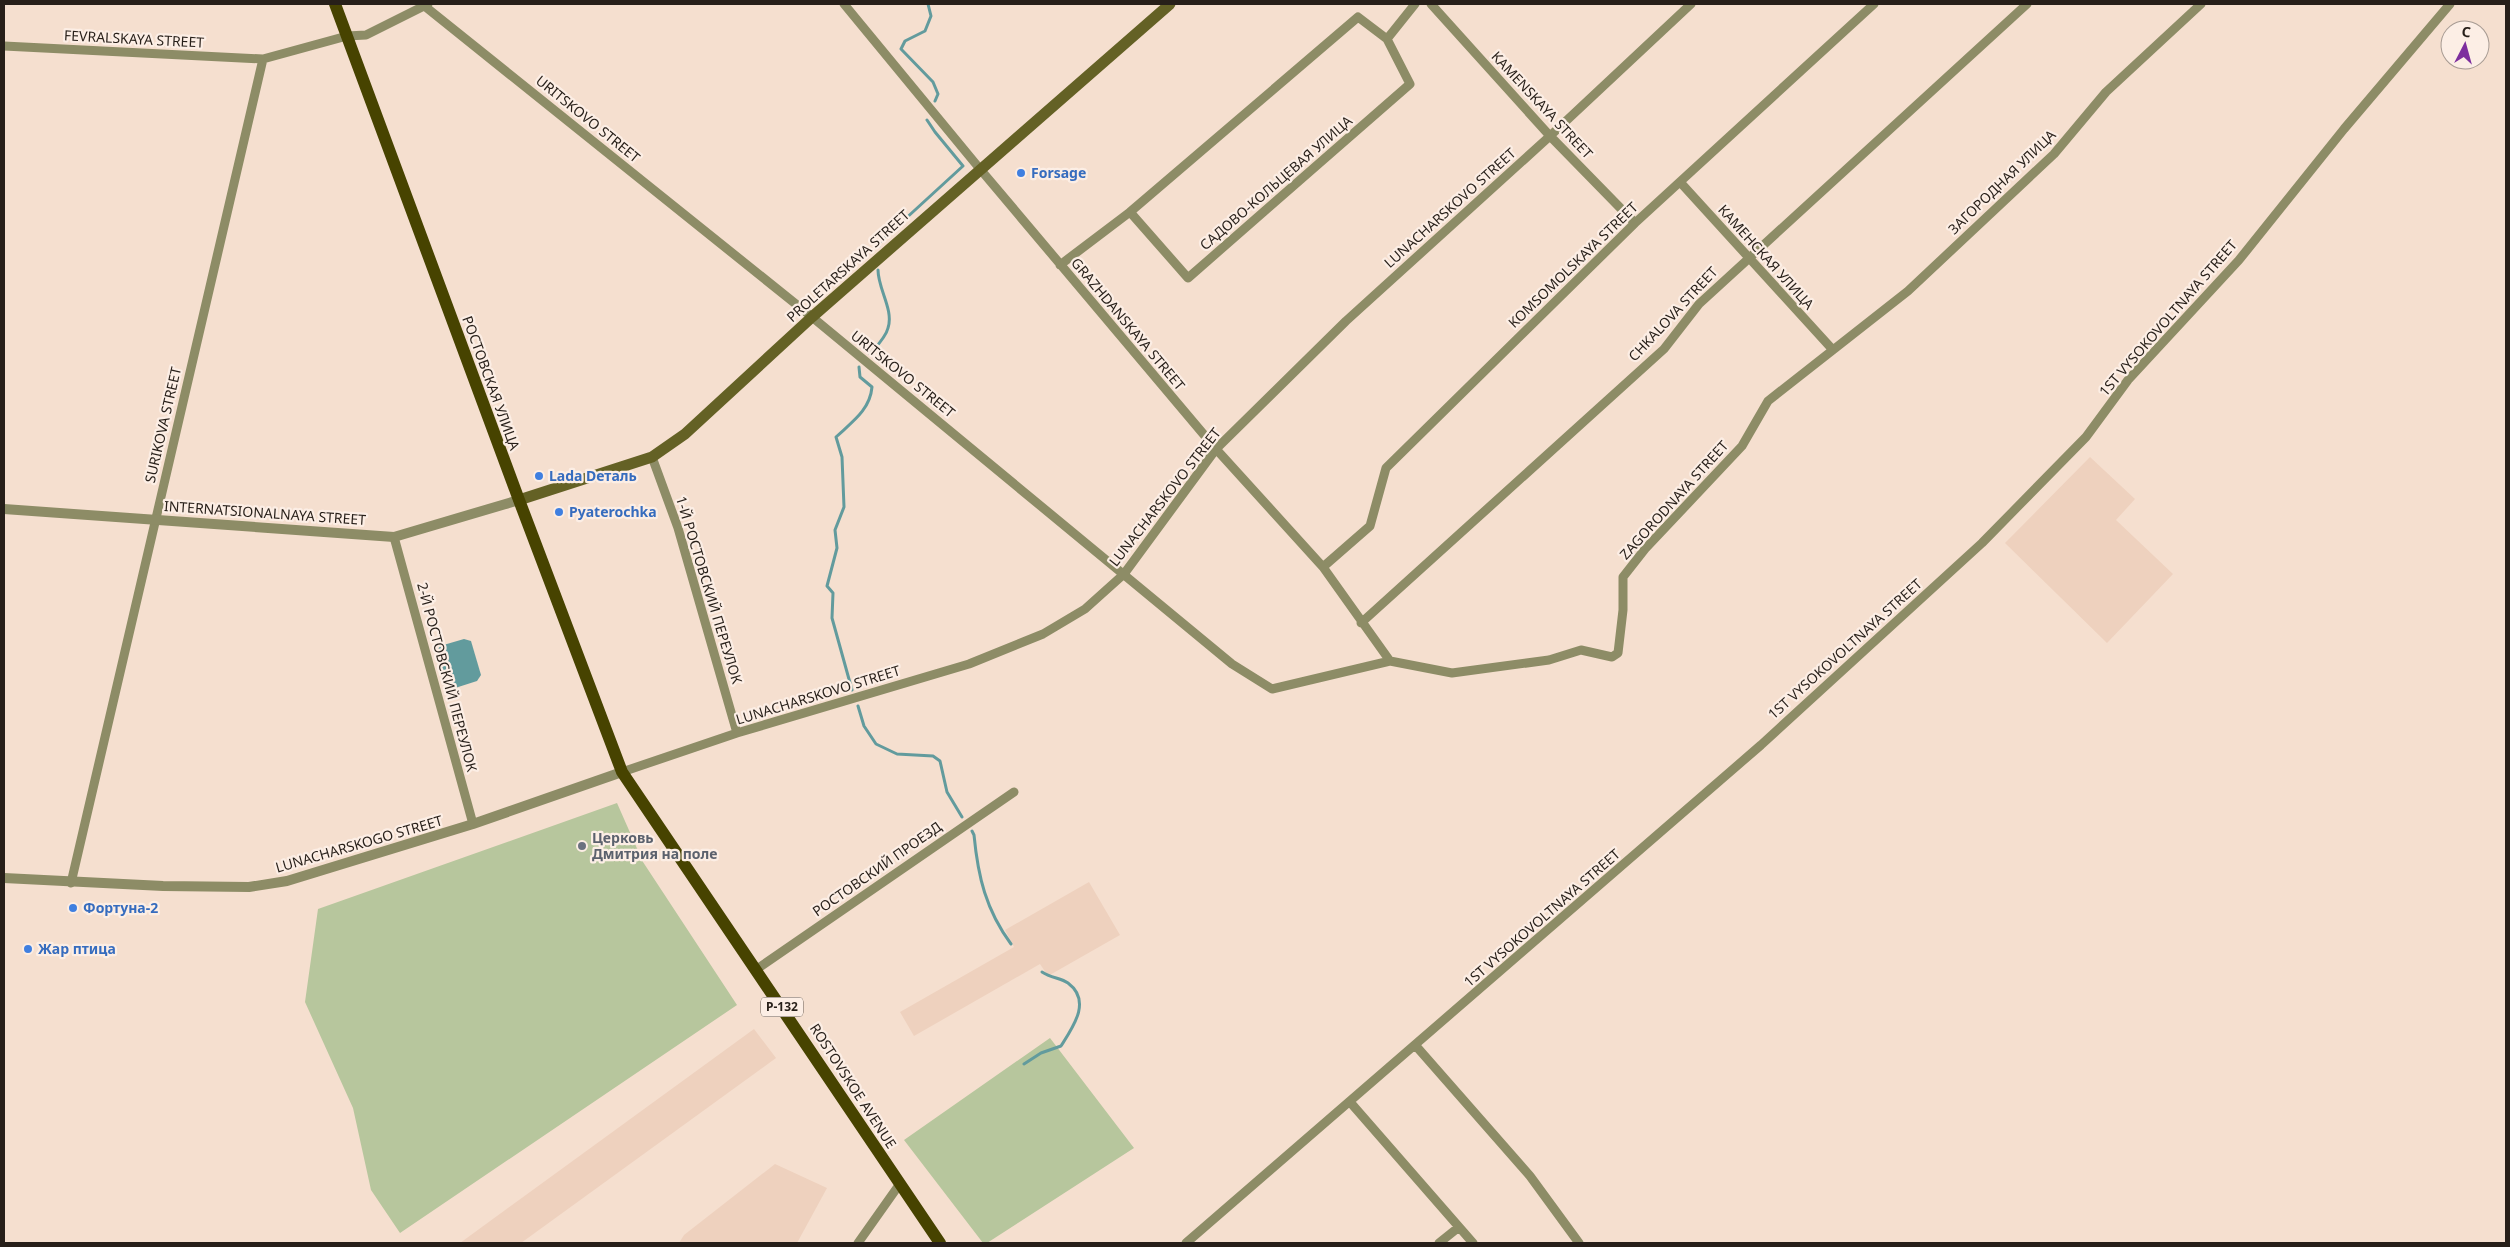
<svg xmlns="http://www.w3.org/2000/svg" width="2510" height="1247" font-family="'Noto Sans',sans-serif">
	<rect width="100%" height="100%" fill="#f5dfcf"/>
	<path fill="#eed1be" d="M2090,457L2135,499L2116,520L2173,574L2107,643L2005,543Z
		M1089,882L1120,935L1048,976L1040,964L914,1036L900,1012L1014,947L1005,930Z
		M754,1029L776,1058L521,1243H460Z
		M775,1164L827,1188L797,1243H679L684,1235Z"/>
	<path fill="#b7c69d" d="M617,803L643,862L737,1005L400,1233L371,1190L353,1108L305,1002L318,909Z
		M1050,1038L1134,1148L987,1243H983L904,1140Z"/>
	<path fill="#629b9d" d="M464,639L471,641L481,675L477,681L452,689L448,687L437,652L440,646Z"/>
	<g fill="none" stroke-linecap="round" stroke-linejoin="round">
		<path stroke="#629b9d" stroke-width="3" d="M928,4L931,16L925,31L905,41L901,49L933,82L938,94L935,101
			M879,246V243L963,166L935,132L927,120
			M870,354C876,347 886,337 888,328C894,310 878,289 878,270
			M852,690L832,618L833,593L827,586L837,548L835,530L844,507L842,457L836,437C852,422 870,410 872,387L860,377L859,367
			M858,706L864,726L876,744L897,754L933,756L940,761L947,792L962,817
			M972,831L974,835C978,877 986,910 1011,944
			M1024,1064L1041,1053L1061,1046C1073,1027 1092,1001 1068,983C1061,978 1051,978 1042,972"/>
		<path stroke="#8d8c66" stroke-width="9" d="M422,4L812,317L1232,664L1272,689L1390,661L1452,673L1549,660L1581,650L1612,657L1618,653L1623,610V577L1645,549L1742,446L1768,401L1908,291L2054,154L2106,92L2201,4
			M844,4L980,169L1216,449L1323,567L1390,661
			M1431,4L1550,136L1635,223
			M1387,39L1415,4
			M4,46L263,59
			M1680,182L1833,350
			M1060,265L1130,212L1358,17L1387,39L1410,84L1188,278L1130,212
			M652,457L678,528L737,733
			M394,537L473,824
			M1323,567L1370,526L1386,468L1635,223L1874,4
			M1361,623L1664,349L1699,304L2027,4
			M622,772L737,733L969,664L1043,634L1085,609L1124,574L1216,449L1346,321L1550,136L1691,4
			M71,883L263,59L347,36L366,35L428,4
			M757,969L1014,792
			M1416,1046L1530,1176L1579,1243
			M1350,1102L1473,1243
			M858,1243L899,1185
			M1186,1243L1761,745L1982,543L2086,437L2128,380L2239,260L2344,129L2450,4
			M1439,1243L1459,1227"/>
		<path stroke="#8d8c66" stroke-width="10" d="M4,509L394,537L519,500
			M4,878L163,886L249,887L287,881L473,824L622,772"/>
		<path stroke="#646125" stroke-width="11" d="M519,500L652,457L685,434L812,317L1170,4"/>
		<path stroke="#474300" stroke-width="12" d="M335,4L519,500L622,772L940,1243"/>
	</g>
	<g fill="#3f7fe0" stroke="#fceee5" stroke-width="2">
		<circle cx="1021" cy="173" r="5"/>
		<circle cx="539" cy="476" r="5"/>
		<circle cx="559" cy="512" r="5"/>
		<circle cx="73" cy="908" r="5"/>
		<circle cx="28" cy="949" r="5"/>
	</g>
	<circle fill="#6b7280" stroke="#fceee5" stroke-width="2" cx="582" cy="846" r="5"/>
	<g text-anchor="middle" stroke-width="4.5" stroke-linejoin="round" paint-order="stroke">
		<rect fill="#fceee5" stroke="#675d56" stroke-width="1" x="761" y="997.5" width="42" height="19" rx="4"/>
		<g font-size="12" font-weight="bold" fill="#271f19">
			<text x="782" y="1011">Р-132</text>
		</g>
		<g font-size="14" fill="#271f19" stroke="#fceee5">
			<text transform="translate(134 39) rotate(3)" y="5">FEVRALSKAYA STREET</text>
			<text transform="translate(1542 105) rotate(47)" y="5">KAMENSKAYA STREET</text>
			<text transform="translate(588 119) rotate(39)" y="5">URITSKOVO STREET</text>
			<text transform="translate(2002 182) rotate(-44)" y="5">ЗАГОРОДНАЯ УЛИЦА</text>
			<text transform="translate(1276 183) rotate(-41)" y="5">САДОВО-КОЛЬЦЕВАЯ УЛИЦА</text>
			<text transform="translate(1450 208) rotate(-42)" y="5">LUNACHARSKOVO STREET</text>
			<text transform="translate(1766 257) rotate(48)" y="5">КАМЕНСКАЯ УЛИЦА</text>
			<text transform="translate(1573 265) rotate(-44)" y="5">KOMSOMOLSKAYA STREET</text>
			<text transform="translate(848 266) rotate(-42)" y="5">PROLETARSKAYA STREET</text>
			<text transform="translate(1673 314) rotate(-47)" y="5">CHKALOVA STREET</text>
			<text transform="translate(2168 318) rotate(-49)" y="5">1ST VYSOKOVOLTNAYA STREET</text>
			<text transform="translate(1128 324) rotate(50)" y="5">GRAZHDANSKAYA STREET</text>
			<text transform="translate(903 374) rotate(39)" y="5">URITSKOVO STREET</text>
			<text transform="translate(491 383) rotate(70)" y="5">РОСТОВСКАЯ УЛИЦА</text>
			<text transform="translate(163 425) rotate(-77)" y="5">SURIKOVA STREET</text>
			<text transform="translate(1165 497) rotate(-52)" y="5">LUNACHARSKOVO STREET</text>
			<text transform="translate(1674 500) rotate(-48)" y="5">ZAGORODNAYA STREET</text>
			<text transform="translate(265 513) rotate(4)" y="5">INTERNATSIONALNAYA STREET</text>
			<text transform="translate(709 590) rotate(73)" y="5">1-Й РОСТОВСКИЙ ПЕРЕУЛОК</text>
			<text transform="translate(1845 649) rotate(-42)" y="5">1ST VYSOKOVOLTNAYA STREET</text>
			<text transform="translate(447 677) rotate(75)" y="5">2-Й РОСТОВСКИЙ ПЕРЕУЛОК</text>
			<text transform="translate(818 695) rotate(-17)" y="5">LUNACHARSKOVO STREET</text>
			<text transform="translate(359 844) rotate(-16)" y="5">LUNACHARSKOGO STREET</text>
			<text transform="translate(877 869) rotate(-35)" y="5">РОСТОВСКИЙ ПРОЕЗД</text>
			<text transform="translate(1542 918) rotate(-41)" y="5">1ST VYSOKOVOLTNAYA STREET</text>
			<text transform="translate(853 1086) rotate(57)" y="5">ROSTOVSKOE AVENUE</text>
		</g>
		<g font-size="14" font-weight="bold" fill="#366cbe" stroke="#fceee5" text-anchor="start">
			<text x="1031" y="178">Forsage</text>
			<text x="549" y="481">Lada Dеталь</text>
			<text x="569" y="517">Pyaterochka</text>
			<text x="83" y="913">Фортуна-2</text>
			<text x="38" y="954">Жар птица</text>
		</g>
		<g font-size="14" font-weight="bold" fill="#5b616d" stroke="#fceee5" text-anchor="start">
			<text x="592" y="843">Церковь<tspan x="592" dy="16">Дмитрия на поле</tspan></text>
		</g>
	</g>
	<rect width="2510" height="1247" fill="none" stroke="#271f19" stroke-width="10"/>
	<g transform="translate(2465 45) rotate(6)"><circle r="24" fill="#fceee5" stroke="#a79b93"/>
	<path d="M0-4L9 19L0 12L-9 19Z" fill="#7d2e9e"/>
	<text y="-8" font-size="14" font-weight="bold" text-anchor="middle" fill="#271f19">С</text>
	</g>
</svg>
